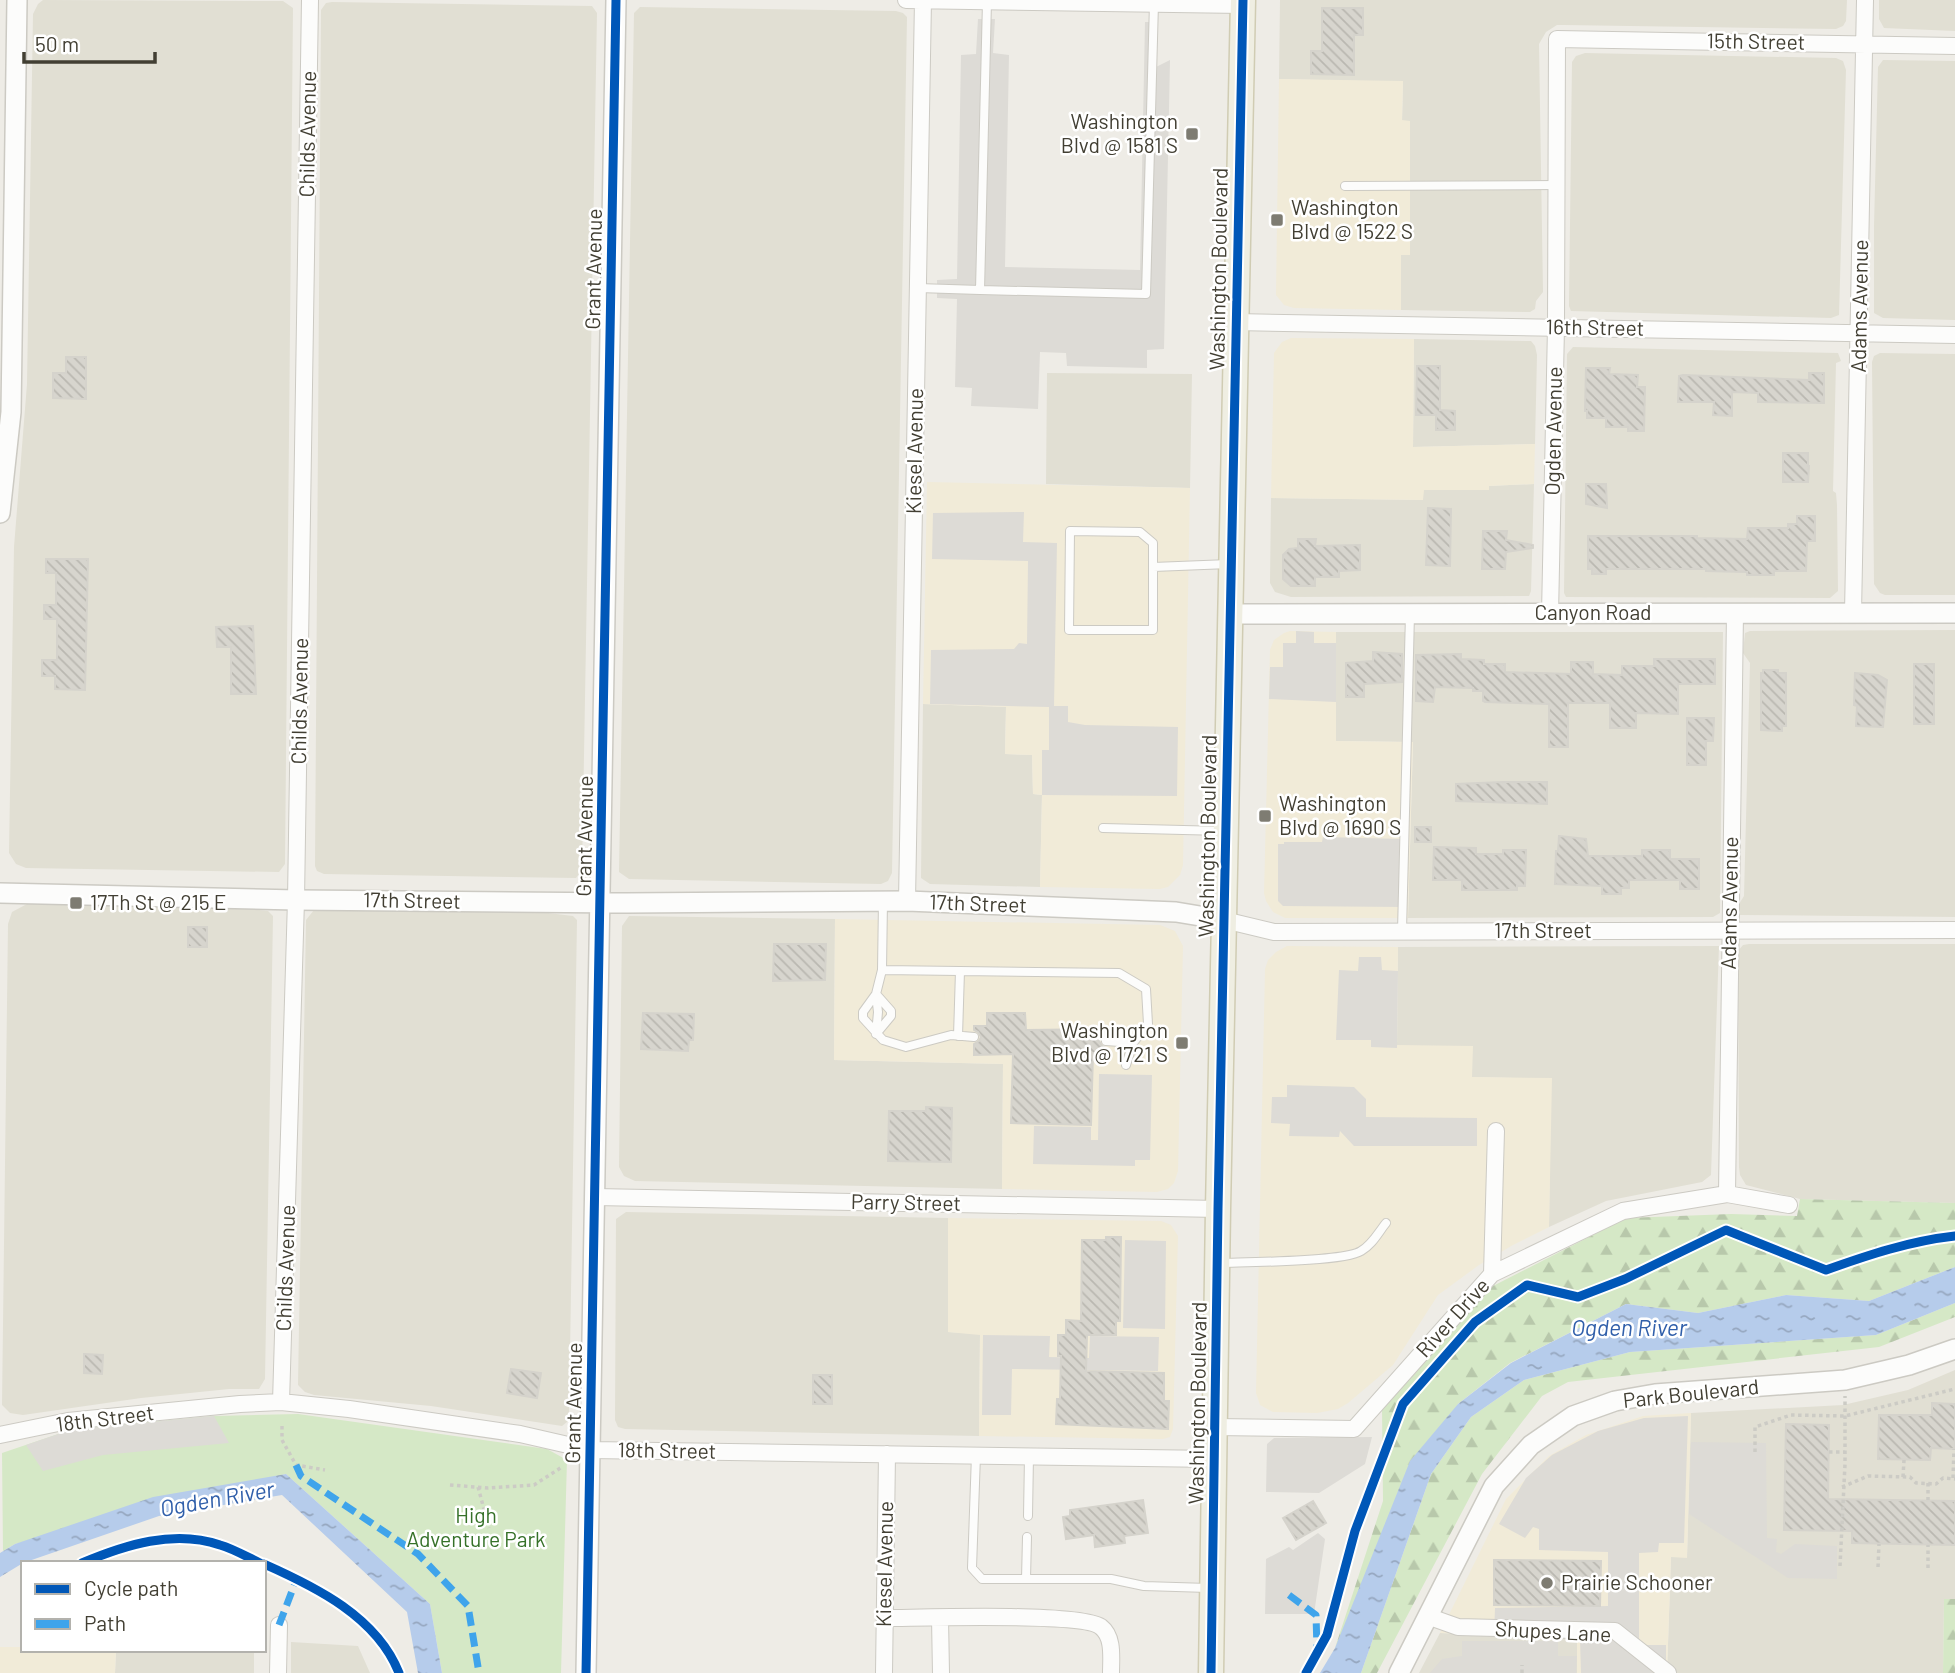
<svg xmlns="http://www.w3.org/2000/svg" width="1955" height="1673" font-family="Barlow,sans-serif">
	<defs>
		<pattern id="forest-firs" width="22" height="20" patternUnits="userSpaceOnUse" patternTransform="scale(1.75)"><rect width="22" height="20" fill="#d5e8c6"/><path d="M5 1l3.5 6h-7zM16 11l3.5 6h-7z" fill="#b8c8ab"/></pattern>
		<pattern id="water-ripples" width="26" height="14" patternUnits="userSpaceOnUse" patternTransform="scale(1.75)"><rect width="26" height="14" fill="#b6cceb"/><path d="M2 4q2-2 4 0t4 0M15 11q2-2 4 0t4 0" fill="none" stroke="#96a7bf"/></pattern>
		<pattern id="building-back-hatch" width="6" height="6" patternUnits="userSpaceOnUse" patternTransform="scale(1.75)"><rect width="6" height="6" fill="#d7d5ce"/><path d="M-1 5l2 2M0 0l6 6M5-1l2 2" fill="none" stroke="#bab8b1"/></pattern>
	</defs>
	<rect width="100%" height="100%" fill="#eeece6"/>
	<path fill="#e1dfd3" d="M43,0L283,1L293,8L285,864L279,872L26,868L16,864L9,853L14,547L27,384L33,14L38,4Z
		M1280,0H1847L1846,21L1843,26L1836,29L1564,25H1557L1546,32L1539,44L1543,292L1536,301L1535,309L1530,312L1401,310V254H1410V121H1402L1403,82L1279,79Z
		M1879,0H1955V31L1884,28L1879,19Z
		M332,2L592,6L597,13L582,870L576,878L324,874L317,871L315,866L321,10L326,3Z
		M640,7L896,11L903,13L907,17L892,873L888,881L881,884L629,879L619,872L634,13Z
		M1585,53L1836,58L1843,61L1846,70L1839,315L1831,318L1571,311L1569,306L1572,62L1576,56Z
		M1883,60L1955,61V320L1883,318L1874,313V226L1878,67Z
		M1414,339L1531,341L1535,346L1537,355L1535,444L1413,447Z
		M1573,347L1838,353L1841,361L1836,363L1833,491L1836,493L1837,505L1838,591L1830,598L1566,597L1564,593L1567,354Z
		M1880,353L1955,354V595H1885L1880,593L1874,584L1872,362L1874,356Z
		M1047,373L1192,374L1190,488L1046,484Z
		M1534,484L1531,591L1529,596L1291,597L1275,592L1270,583L1271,498L1422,500L1423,490H1488V486Z
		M1955,630V917L1740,915L1739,904L1744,896L1750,663L1743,653L1745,633L1750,631Z
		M1336,632H1723L1720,913L1713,917L1408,918L1413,742L1336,741Z
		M923,704L1006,707L1005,754L1032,755L1033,794L1042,795L1040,887L930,884L921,878Z
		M27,904L242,908L268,911L273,916L265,1379L259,1389H229L141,1398L23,1415L10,1413L2,1405L8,924L12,912Z
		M340,909L548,913L573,916L577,920L569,1416L567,1422L562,1426L431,1406L314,1395L305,1392L298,1385L306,920L314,910Z
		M629,916L835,919L834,1060L1003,1064L1002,1189L635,1181L624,1176L619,1167L622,926Z
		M1749,944H1955V1203L1800,1199L1746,1185L1740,1175L1739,1167L1738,951L1743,945Z
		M1719,946L1711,1175L1702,1182L1606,1201L1549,1227L1551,1079L1472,1077L1397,1045L1398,947Z
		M626,1212L948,1218V1332L980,1334L979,1436L625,1429L618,1427L615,1420L616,1219Z
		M1955,1370V1599H1944L1943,1673H1667L1671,1557H1687L1691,1413L1843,1405L1908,1390Z
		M1440,1633L1578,1638L1577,1673H1419Z
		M291,1642L358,1646L370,1673H291Z
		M116,1650H254V1673H115Z"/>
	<path fill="#f1ebd8" d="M1279,79L1403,81L1402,120L1410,121V255H1401V310L1294,308L1284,305L1276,295Z
		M1291,338L1414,339L1413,447L1535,444L1534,484L1489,486V490H1424L1423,500L1271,498L1274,353L1282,342Z
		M927,482L1190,488L1183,865L1180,875L1168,887L1160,889L1040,887L1042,795L1033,794L1032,755L1005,754L1006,707L923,704Z
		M1290,631L1336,632V741L1413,742L1408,918H1285L1273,912L1266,901L1264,893L1270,650L1274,640L1284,633Z
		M835,919L1160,925L1175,931L1183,946L1178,1171L1174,1183L1168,1189L1157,1192L1002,1189L1003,1064L834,1060Z
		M1287,946L1398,947L1397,1045L1473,1046L1472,1077L1552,1078L1549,1227L1513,1245L1479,1265L1438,1295L1393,1365L1348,1403L1338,1409L1317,1413L1273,1412L1260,1405L1256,1393L1265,969L1268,960L1276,952Z
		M948,1218L1161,1221L1171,1225L1178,1236L1173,1429L1170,1437L1163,1439L979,1436L980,1335L948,1332Z
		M1691,1413L1687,1558L1671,1557L1667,1673H1577V1638L1440,1633L1506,1499L1549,1456L1586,1435L1643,1416Z
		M0,1647H23V1650H116L115,1673H0Z"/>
	<path fill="url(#forest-firs)" d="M1800,1199L1955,1203V1267L1869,1301L1786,1295L1698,1313L1626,1304L1510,1363L1458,1404L1335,1648L1383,1501L1382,1409L1493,1286L1626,1218L1731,1214L1797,1216Z
		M1955,1303V1317L1879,1347L1568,1382L1542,1396L1482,1474L1377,1673H1361L1431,1474L1471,1417L1524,1380L1630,1352L1876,1335Z
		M1944,1599H1955V1673H1943Z"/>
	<path fill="#d5e8c6" d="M298,1414L547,1449L567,1460L561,1673H442L430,1604L286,1474L15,1544L3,1551L2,1453L70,1430L214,1416Z"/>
	<path fill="#dddbd6" d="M978,19H995L993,53L1009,55L1005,267L1140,270L1145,22H1155L1156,67L1170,60L1164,349L1147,350V368L1067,366L1066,353L1040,352L1038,409L971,406L972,388L955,387L957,299L937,298V280L957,279L961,55L976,54Z
		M1024,512L1023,542L1057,543L1054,706H1068V722L1085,725L1178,727L1177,796L1042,795V750H1049V707L930,704L931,650L1014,649L1019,643L1027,644L1028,561L932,559L933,513Z
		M1296,631L1314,632V643H1336V702L1269,699L1270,667H1283V643H1296Z
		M1323,837L1404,839L1403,907L1283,906L1278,901V844H1284V842H1322Z
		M1359,957H1381L1382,970L1398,971L1397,1048L1371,1047V1040H1336L1339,970L1358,971Z
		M1099,1074L1152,1075L1150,1160H1135V1166L1033,1164L1034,1126L1091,1127V1140H1098Z
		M1287,1085L1354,1087L1366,1099V1117L1477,1118V1146H1354L1340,1131L1339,1137L1289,1136L1290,1124L1271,1123L1272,1097H1287Z
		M1125,1240L1166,1241L1165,1329L1123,1328Z
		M983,1335L1050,1336L1049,1357L1089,1358L1090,1336L1159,1337L1158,1371L1012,1369L1011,1415H982Z
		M214,1416L229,1443L103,1455L43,1471L26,1445L70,1430Z
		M1688,1416L1684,1543H1659L1658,1552L1639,1553V1645H1666V1673H1581L1580,1639L1494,1635L1495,1608L1608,1606V1552L1539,1550V1529L1533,1527L1525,1538L1499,1524L1526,1478L1552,1455L1598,1431L1644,1418Z
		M1372,1437L1365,1464L1319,1493L1266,1492L1267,1444L1274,1438Z
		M1691,1442L1766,1443L1767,1538L1777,1539L1776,1552L1781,1554L1795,1544L1837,1546V1579L1788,1578L1689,1514Z
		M1318,1533L1325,1539L1314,1614H1265L1266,1559L1289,1547L1293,1550Z
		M1462,1641H1558V1656H1577L1576,1673H1430L1442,1659L1462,1656Z"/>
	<path fill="url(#water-ripples)" d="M1955,1267V1303L1876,1335L1630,1352L1524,1380L1471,1417L1431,1474L1361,1673H1320L1335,1648L1410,1461L1458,1404L1511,1363L1626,1304L1698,1313L1786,1295L1869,1301Z
		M286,1474L430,1604L442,1673H418L407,1612L282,1495L159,1516L23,1563L0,1577V1553L15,1544L153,1497Z"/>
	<path fill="url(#building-back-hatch)" stroke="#d5d3cc" stroke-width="2" d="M1322,8H1363V35H1354V75L1311,74V51H1322Z
		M66,357H86V399L53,398V373H66Z
		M1417,366H1440V410L1455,411V430H1436V415H1416Z
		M1586,368H1610L1609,374L1638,375L1637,387H1645L1644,431H1628V427H1606V418H1587V411H1585Z
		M1809,373H1824V403L1758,402V393L1732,392V416L1713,415L1714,402H1678L1679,376L1683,375L1809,380Z
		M1783,453H1808V466H1809L1808,482H1783Z
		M1586,484H1606L1607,508L1586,504Z
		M1428,508L1451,509L1450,566L1426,565Z
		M1797,516H1815V541H1807L1806,571H1774V575H1747V572L1706,571V569H1606V574H1592V569H1588V536H1697V538L1747,539L1748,528H1788V524H1797Z
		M1483,531H1507L1506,540L1533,545V548L1506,552L1505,569H1482Z
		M1298,539H1316L1315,546L1360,545V570L1339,571V577H1315V586H1291L1283,579V555L1289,549L1298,548Z
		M46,559H88L85,690L55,689V676H42V660H57V619H44V605H56V573H46Z
		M253,626L256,694H231V647H217L216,627Z
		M1373,652L1402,654V682L1364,684V697H1346V663L1373,661Z
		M1461,654V659L1484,660V664H1505V672L1571,674V662H1593V674L1622,675V666H1654V659H1715V684H1678V714L1636,713V728H1610V703H1568V747H1549V704L1485,702L1483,701V691H1473V688L1435,687L1433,702L1416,701V655Z
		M1914,664H1934V724H1914Z
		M1763,670H1778V673H1786V726H1782V731L1761,730V673H1763Z
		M1855,673L1878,675L1887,680L1883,727L1856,726L1857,706L1854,705Z
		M1687,718H1714L1713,741H1706V765H1687Z
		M1503,782H1547V804L1456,801V784Z
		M1415,827H1431V842H1415Z
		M1559,836L1586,839L1588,856H1642V850H1670V859H1699V889H1680V880H1629V888H1621V894H1602V886L1555,884L1556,851H1558Z
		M1434,847L1476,848V854H1503V850H1526L1525,886H1517V890H1462V880H1433Z
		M188,927H207V947H188Z
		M774,944H826L825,980L773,981Z
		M643,1013L694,1014L693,1040H689L688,1051L641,1049Z
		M987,1013H1025L1026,1030L1106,1029V1034L1101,1037L1099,1041L1102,1046L1106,1048V1053H1093L1091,1125L1011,1123L1013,1054L974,1055V1044L979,1041L981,1037L978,1032L974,1030V1026H987Z
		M926,1107L952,1108L951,1162L888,1161L889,1111H926Z
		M1106,1237H1121L1120,1321H1116V1335H1087L1086,1371L1164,1373V1401H1169L1168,1429L1056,1424L1057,1399H1060L1061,1356H1058V1335H1066V1320L1081,1321L1082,1240H1106Z
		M84,1354L103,1355L102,1374L84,1373Z
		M511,1369L541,1373L537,1398L507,1393Z
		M813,1375H832V1404H813Z
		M1932,1403L1955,1404V1449L1931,1448L1930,1460L1878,1459L1879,1415H1932Z
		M1786,1424L1829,1425L1828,1499L1955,1501V1545L1852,1543V1531L1784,1530Z
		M1143,1500L1148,1533L1124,1536L1125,1543L1095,1547L1094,1535L1066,1539L1063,1517L1070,1516V1510Z
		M1313,1501L1326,1523L1296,1540L1283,1518Z
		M1494,1560L1601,1561L1600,1606L1494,1605Z"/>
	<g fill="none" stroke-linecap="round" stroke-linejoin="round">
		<defs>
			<path id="service" d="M1345,186L1557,185
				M918,288L980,290L987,1
				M980,290L1146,294L1154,3
				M1153,567V630H1069L1070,531L1140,532L1153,543V567L1229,564
				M1103,828L1223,831
				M883,901L882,970L1119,973L1146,989L1148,1024L1133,1043L1126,1065
				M1402,931L1410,614
				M882,970L876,994L863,1012V1018L883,1040L906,1047L951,1035L974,1037
				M876,994L891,1011V1016L876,1034
				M876,995L878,1012L876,1034
				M958,1036L960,971
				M1106,1041L1133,1043
				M1220,1263C1246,1262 1344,1262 1361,1251C1372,1245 1378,1233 1386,1223
				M976,1455L972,1568L982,1579H1111L1144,1586L1208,1588
				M1028,1516L1029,1456
				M1026,1579L1027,1537"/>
			<path id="minor" d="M906,0L1243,5
				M1235,322L1955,335
				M1853,613L1865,0
				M1550,614L1556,327L1557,39L1955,46
				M907,901L923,0
				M1224,920L1274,932L1955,930
				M1727,1194L1735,613
				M595,1197L1218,1209
				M1492,1274L1496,1131
				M281,1402L296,900L310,0
				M1215,1427L1354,1429L1492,1274L1623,1211L1727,1194L1789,1205
				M0,1435L68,1421L240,1404L281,1402L349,1409L520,1434L590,1450L1215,1459
				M1427,1616L1458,1627L1615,1631L1668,1673
				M885,1618C918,1618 1084,1612 1101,1627C1114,1637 1111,1658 1111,1673
				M940,1618L941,1673
				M278,1673L279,1625
				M884,1673L887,1454"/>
			<path id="tertiary" d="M0,513L11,412L17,0
				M1230,614L1955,613
				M0,893L296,900L626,903L907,901L1176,912L1224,920
				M586,1673L616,0
				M1399,1673L1494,1486L1531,1445L1573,1416L1615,1401L1655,1394L1845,1380L1909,1365L1955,1349"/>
			<path id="primary" d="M1211,1673L1218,1209L1243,0"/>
		</defs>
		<use href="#service" stroke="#cccac3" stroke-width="10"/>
		<use href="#minor" stroke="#cccac3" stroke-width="18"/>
		<use href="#tertiary" stroke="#cccac3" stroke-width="22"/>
		<use href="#primary" stroke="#d0ccb3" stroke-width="27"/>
		<path stroke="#cccbc5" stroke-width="3.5" stroke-dasharray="3.5 3.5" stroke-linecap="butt" d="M282,1426V1440L296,1465L325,1470
			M1755,1452V1427L1791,1415L1845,1416L1955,1389
			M1829,1452H1845
			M1903,1477L1904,1460
			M1953,1478L1954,1449
			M1928,1483V1500
			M450,1485L488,1488L534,1485L562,1467
			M478,1487L489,1528
			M1842,1487L1868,1476L1910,1477L1916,1483L1936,1484L1943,1478L1955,1479
			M1840,1566L1845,1464V1396
			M1878,1567L1879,1544
			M1928,1568V1545
			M1522,1673V1665"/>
		<use href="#service" stroke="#fcfcfb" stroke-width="8"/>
		<use href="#minor" stroke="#fcfcfb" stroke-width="16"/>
		<use href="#tertiary" stroke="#fcfcfb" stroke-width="19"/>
		<use href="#primary" stroke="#efeee2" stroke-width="24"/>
		<path stroke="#3fa4eb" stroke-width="7" stroke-dasharray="14 7" stroke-linecap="butt" d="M296,1465L301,1476L418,1554L468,1606L479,1673
			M1289,1595L1316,1615L1317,1649
			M279,1625L297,1578"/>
		<defs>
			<path id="cycleway" d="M82,1563C125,1545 174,1529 220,1545C234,1549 247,1557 260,1563
				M264,1564C316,1587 377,1617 399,1673
				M586,1673L616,0
				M1211,1673L1218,1209L1243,0
				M1306,1673L1327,1635L1355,1531L1403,1404L1475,1322L1527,1285L1578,1297L1625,1279L1726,1230L1826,1270C1868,1255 1910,1241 1955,1236"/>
		</defs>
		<use href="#cycleway" stroke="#fff" stroke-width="13"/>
		<use href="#cycleway" stroke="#0057b8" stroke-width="9"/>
	</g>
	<g fill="#7e7c72" stroke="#fff" stroke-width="2.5">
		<rect x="1185" y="127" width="14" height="14" rx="3.5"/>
		<rect x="1270" y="213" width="14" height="14" rx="3.5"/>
		<rect x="1258" y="809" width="14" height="14" rx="3.5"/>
		<rect x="69" y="896" width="14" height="14" rx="3.5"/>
		<rect x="1175" y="1036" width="14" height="14" rx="3.5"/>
		<circle cx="1547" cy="1583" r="7"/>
	</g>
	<g text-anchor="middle" stroke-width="5" stroke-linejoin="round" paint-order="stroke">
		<g font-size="21" fill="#423f33" stroke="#fff">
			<text transform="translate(1756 42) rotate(1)" y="7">15th Street</text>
			<text transform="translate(308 134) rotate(-89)" y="7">Childs Avenue</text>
			<text transform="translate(594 269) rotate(-89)" y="7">Grant Avenue</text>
			<text transform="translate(1219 269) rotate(-89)" y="7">Washington Boulevard</text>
			<text transform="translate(1860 306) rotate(-89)" y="7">Adams Avenue</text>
			<text transform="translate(1595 328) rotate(1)" y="7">16th Street</text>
			<text transform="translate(1554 431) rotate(-89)" y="7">Ogden Avenue</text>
			<text transform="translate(915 451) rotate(-89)" y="7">Kiesel Avenue</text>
			<text x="1593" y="620">Canyon Road</text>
			<text transform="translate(300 701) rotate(-89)" y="7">Childs Avenue</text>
			<text transform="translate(585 836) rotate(-89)" y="7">Grant Avenue</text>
			<text transform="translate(1208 836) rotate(-89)" y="7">Washington Boulevard</text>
			<text transform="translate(412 901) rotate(1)" y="7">17th Street</text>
			<text transform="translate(1730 903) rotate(-89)" y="7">Adams Avenue</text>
			<text transform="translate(978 904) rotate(2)" y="7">17th Street</text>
			<text x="1543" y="938">17th Street</text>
			<text transform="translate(906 1203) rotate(1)" y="7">Parry Street</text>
			<text transform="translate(286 1268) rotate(-88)" y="7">Childs Avenue</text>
			<text transform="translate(1453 1318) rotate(-48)" y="7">River Drive</text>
			<text transform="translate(1691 1394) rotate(-6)" y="7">Park Boulevard</text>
			<text transform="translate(574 1403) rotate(-89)" y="7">Grant Avenue</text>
			<text transform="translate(1198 1403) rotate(-89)" y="7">Washington Boulevard</text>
			<text transform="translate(105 1419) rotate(-7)" y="7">18th Street</text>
			<text transform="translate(667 1451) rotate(1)" y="7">18th Street</text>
			<text transform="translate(885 1564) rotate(-89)" y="7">Kiesel Avenue</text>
			<text transform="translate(1553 1632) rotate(3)" y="7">Shupes Lane</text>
		</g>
		<g font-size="21" fill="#423f33" stroke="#fff" text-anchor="start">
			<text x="1178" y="129" text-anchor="end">Washington<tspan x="1178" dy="24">Blvd @ 1581 S</tspan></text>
			<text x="1291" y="215">Washington<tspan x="1291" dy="24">Blvd @ 1522 S</tspan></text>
			<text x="1279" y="811">Washington<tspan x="1279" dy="24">Blvd @ 1690 S</tspan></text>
			<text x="90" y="910">17Th St @ 215 E</text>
			<text x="1168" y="1038" text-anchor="end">Washington<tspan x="1168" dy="24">Blvd @ 1721 S</tspan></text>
			<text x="1561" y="1590">Prairie Schooner</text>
		</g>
		<g font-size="21" fill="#367129" stroke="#fff">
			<text x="476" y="1523">High<tspan x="476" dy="24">Adventure Park</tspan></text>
		</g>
		<g font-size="23" font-style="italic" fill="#305faa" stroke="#fff">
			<text x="1629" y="1336">Ogden River</text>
			<text transform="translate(217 1499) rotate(-10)" y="8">Ogden River</text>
		</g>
	</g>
	<rect x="21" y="1561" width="245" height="91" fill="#ffffff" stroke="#b3b2ad" stroke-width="2"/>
	<rect x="35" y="1584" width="35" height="10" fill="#0057b8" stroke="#b3b2ad" stroke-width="2"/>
	<text x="84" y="1596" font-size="21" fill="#423f33">Cycle path</text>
	<rect x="35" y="1619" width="35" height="10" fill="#3fa4eb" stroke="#b3b2ad" stroke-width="2"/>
	<text x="84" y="1631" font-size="21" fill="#423f33">Path</text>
	<path d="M24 52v10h131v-10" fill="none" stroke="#423f33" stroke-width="3.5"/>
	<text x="35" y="52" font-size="21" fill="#423f33" stroke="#ffffff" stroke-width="5" paint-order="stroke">50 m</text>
</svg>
